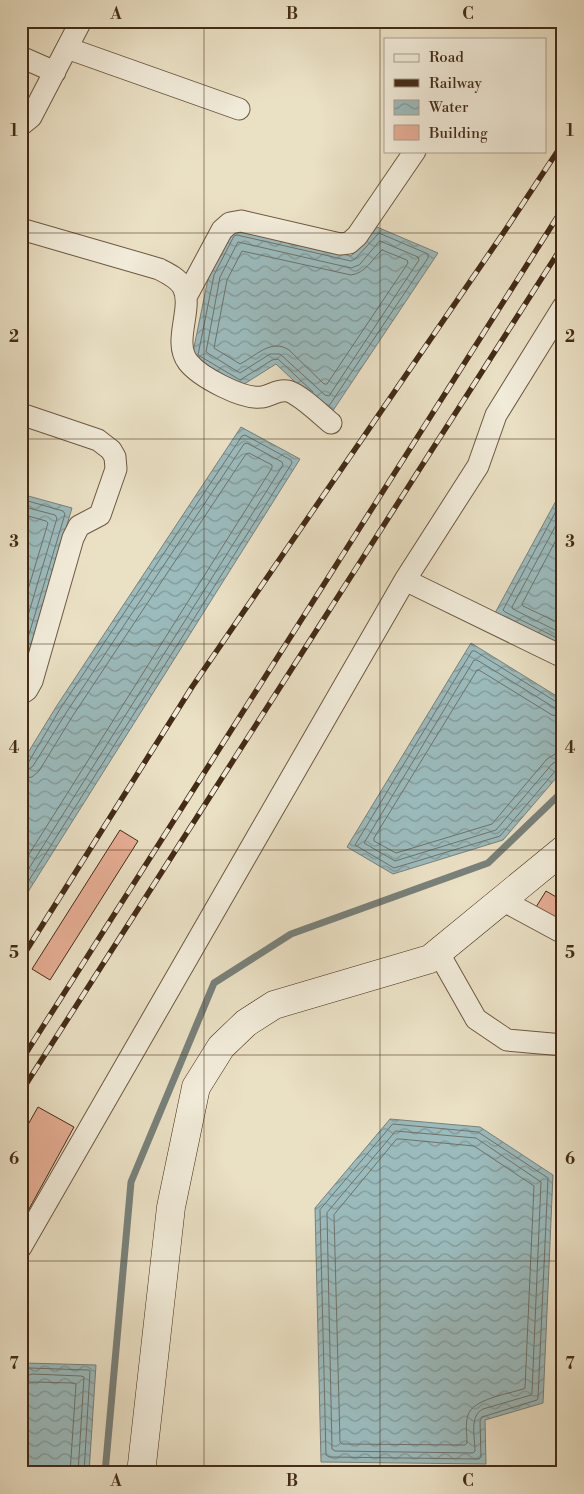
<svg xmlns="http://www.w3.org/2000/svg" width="584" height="1494" font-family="'Libre Bodoni',serif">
	<defs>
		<pattern id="water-waves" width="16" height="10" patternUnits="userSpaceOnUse" patternTransform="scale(1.25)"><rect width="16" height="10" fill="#9bbbbd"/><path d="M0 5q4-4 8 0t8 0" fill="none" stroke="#809899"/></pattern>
	</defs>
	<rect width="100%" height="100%" fill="#eae0c4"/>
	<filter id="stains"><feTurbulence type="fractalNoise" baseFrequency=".004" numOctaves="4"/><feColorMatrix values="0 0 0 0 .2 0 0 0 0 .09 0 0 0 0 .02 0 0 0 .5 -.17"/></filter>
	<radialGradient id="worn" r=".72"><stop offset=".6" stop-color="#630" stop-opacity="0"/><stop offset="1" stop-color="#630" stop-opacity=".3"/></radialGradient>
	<path fill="url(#water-waves)" stroke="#78817a" d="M377,227L438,253L330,415L276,364L241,386L192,357L209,274L232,228L351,256Z
		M241,427L300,459L21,903V764L56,707Z
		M563,488V646L495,613Z
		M21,494L72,508L21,678Z
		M471,643L563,700V770L503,840L393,874L347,847Z
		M390,1119L480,1127L553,1175L543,1403L485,1420L486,1464L321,1462L315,1208Z
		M25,1363L96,1365L89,1473H21V1373Z"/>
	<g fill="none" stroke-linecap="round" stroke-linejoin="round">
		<path stroke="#6f736a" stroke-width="1" d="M380,241L418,257L419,260L329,396L325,395L280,354H270L240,373L206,352L220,277L238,242L351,268L359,265Z
			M382,250L407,260L408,263L327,384H324L289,350C271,338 256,356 240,364L214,348L227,280L242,251L351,275C366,273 372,259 382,250Z
			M313,392L278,359L272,360L240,380L198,355L214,275L234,236L237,235L351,261L355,259L379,233L428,254V258L329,406
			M563,498L503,610L505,612L563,641
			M21,499L63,511L65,514L21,661
			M21,506L55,515L57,518L21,639
			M563,512L512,607L513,609L563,634
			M21,514L46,521L48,523L21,613
			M563,527L522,604L523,606L563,625
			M563,704L558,703L475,651H472L355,845L394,868L500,836L557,769L563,767
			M563,710L555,708L477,660H474L364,843L395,861L496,830L552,764L557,761H563
			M563,717L552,715L479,670H477L374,838V841L396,853L492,824L547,759L555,754L563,753
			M21,765H25L28,763L60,709L242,436L245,435L291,460L292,463L21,893
			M21,772L28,770L33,766L66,713L244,444L247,443L282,462L283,465L21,881
			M21,779L32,777L39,771L72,717L246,454L249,453L272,465V468L21,867
			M393,1124L478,1132L548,1178L538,1398L537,1400L482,1417L480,1421L481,1457L479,1459L329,1457L326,1455L320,1210Z
			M396,1131L476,1138L541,1182L532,1393L531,1395L483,1409C469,1416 475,1437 475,1451L473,1453L335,1451L332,1449L327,1213Z
			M397,1139H400L474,1146L534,1186L525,1388L523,1389C508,1394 473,1399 468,1415C465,1424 467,1434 467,1443L465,1445L342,1444L340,1442L334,1215Z
			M21,1371L29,1368L88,1370L90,1371L84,1473
			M21,1378L32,1374L81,1376L84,1377L78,1473
			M21,1385L34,1382L73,1383L76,1384L70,1473"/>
		<path stroke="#78817a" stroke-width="7" d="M105,1473L131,1182L214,983L291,934L488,863L563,791"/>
	</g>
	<path fill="#e6ad94" stroke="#432b16" d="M120,830L138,841L50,980L32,969Z
		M563,876V890L556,886Z
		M546,891L563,901V924L536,907Z
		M21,1013L28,1017L21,1027Z
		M38,1107L74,1127L23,1220L21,1219V1137Z"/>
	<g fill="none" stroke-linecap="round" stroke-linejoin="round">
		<defs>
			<path id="street" d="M67,48L239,109
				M21,57L55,72
				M21,125L31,117L81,21
				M21,229L159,269C167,273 178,278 183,287C194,308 172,341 188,362C200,377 243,400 262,397C272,396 276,389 288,391C301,395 321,415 331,423
				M186,297L222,230L230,223L241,221L340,244L349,243L357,236L415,151
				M21,414L98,440L111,450L115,457L116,469L100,515L79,526L73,538L32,681L27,690L21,694
				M405,580L563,657
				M502,900L563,933
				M438,952L476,1019L507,1040L563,1045
				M21,1247L405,580L478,466L496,415L563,307"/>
			<path id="secondary" d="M141,1473L171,1207L196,1087L221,1047L246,1023L274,1005L430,959L563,850"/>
		</defs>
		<use href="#street" stroke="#6d5842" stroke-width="23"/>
		<use href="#secondary" stroke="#432b16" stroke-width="29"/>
		<use href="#street" stroke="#f1ebd9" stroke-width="21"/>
		<use href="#secondary" stroke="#f1ebd9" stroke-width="28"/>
		<defs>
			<path id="rail" d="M21,959L192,687L504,232L563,143
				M21,1061L563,208
				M21,1092L563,245"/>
		</defs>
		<use href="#rail" stroke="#432b16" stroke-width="5.5"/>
		<use href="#rail" stroke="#f1ebd9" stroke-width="4" stroke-dasharray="11" stroke-linecap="butt"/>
	</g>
	<path fill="none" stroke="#432b16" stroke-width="1" stroke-opacity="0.55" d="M204,21V1473M380,21V1473M21,233H563M21,439H563M21,644H563M21,850H563M21,1055H563M21,1261H563"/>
	<rect width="584" height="1494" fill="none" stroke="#eae0c4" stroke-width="55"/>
	<rect x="384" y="38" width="162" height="115" fill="#f1ebd9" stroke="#ab9e8b"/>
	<rect x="394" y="54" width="25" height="8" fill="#f1ebd9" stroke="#ab9e8b"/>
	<text x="429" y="62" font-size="15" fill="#432b16">Road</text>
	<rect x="394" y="79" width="25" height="8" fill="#432b16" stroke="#ab9e8b"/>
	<text x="429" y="88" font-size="15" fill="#432b16">Railway</text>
	<rect x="394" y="100" width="25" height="15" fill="url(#water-waves)" stroke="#ab9e8b"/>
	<text x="429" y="112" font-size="15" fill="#432b16">Water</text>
	<rect x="394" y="125" width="25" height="15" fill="#e6ad94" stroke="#ab9e8b"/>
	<text x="429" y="138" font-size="15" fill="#432b16">Building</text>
	<rect x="28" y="28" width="528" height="1438" fill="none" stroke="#432b16" stroke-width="2"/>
	<g font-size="16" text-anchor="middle" font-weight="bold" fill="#432b16">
		<text x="116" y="19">A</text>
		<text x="292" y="19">B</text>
		<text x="468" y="19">C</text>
		<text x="14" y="136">1</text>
		<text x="570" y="136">1</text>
		<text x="14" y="342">2</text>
		<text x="570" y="342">2</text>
		<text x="14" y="547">3</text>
		<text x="570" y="547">3</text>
		<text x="14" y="753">4</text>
		<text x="570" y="753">4</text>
		<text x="14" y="958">5</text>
		<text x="570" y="958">5</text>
		<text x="14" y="1164">6</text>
		<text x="570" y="1164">6</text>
		<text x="14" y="1369">7</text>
		<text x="570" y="1369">7</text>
		<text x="116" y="1486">A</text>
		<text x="292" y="1486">B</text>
		<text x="468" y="1486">C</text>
	</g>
	<rect width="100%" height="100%" filter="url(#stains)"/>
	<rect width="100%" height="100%" fill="url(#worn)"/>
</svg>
